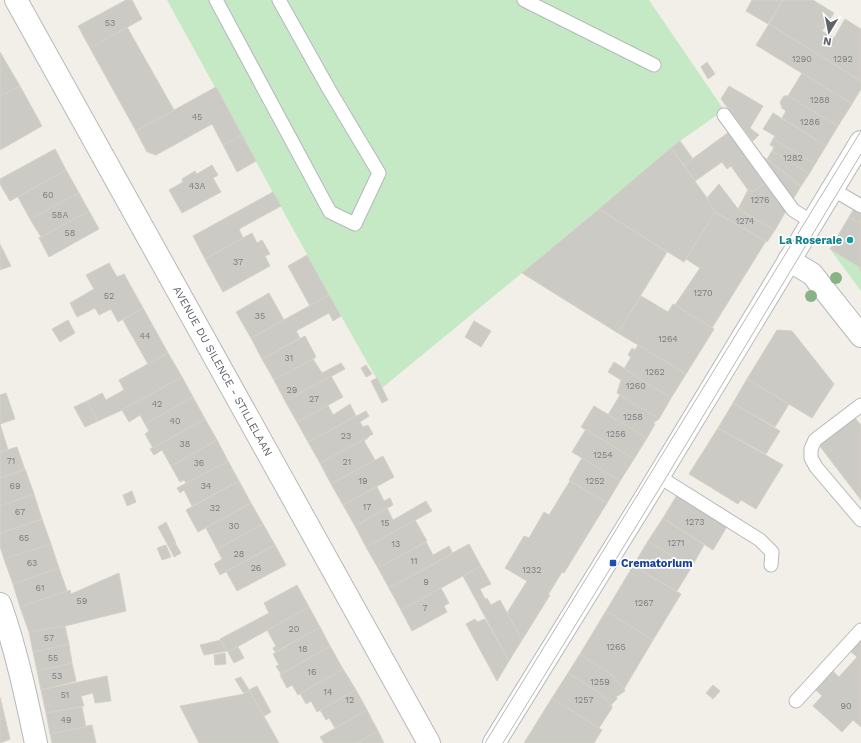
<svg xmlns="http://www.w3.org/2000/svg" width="861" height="743" font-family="'Work Sans',sans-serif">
	<rect width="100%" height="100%" fill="#f1efe8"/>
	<path fill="#c5e8c5" d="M167,0H649L724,110L680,141L522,273L382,388L341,316Z
		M861,197V291L830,249Z"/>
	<path fill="#cccac5" stroke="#d6d1c6" d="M126,0H132L142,19L90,48L78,26Z
		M752,0H783L768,24L746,11Z
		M783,0H813L834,13L822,31L834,38L845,19L861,29V81L769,24Z
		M769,24L861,81V89L852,104L756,45Z
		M127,27L174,110L136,131L90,48Z
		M0,52L20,86L0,96Z
		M707,62L715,74L708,79L701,67Z
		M802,73L852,104L838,126L788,96Z
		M20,86L42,126L0,150V96Z
		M729,86L763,106L750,128L759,135L753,141L721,99Z
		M216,87L242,135L223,145L212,124L156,155L147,152L136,131Z
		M784,96H788L838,126L826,146L782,118L786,111L782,108L780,102Z
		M773,113L826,146L815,164L773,139L775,136L763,129Z
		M729,132L765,183L753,192L748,190L731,166L727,169L722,162L695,181L684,165Z
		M242,135L256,161L237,172L223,145Z
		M773,139L815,164L809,174L772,151L774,147L770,145Z
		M680,141L693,159L684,165L671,148Z
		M671,148L707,198L715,212L684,262L599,209Z
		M55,149L66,170L10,201L0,184V179Z
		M772,151L809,174L801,186L767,159Z
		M761,155L801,186L792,201Z
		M212,165L218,175L213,178L221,192L182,213L169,190L183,182L182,179L195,171L197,174Z
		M66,170L79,193L30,219L18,197Z
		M765,183L786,211L775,230L738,209L748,190L753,192Z
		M719,184L738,209L775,230L767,242L715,212L707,198Z
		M273,192L281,206L239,229L243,238L205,259L193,236Z
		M79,193L89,211L41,237L30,219Z
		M861,197V224L849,217Z
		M599,209L667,252L618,333L522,273Z
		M89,211L99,229L49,257L39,238Z
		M715,212L766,241L712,328L675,305L700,268L686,259Z
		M849,217L861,224V271L859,270L861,268L830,249Z
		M252,233L257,243L262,240L270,254L265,256L270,266L223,292L205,259Z
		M0,244L11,266L0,270Z
		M307,255L329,295L310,306L288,266Z
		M109,263L117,277L124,274L143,308L118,322L111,309L99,315L95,308L77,317L70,303L94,289L86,275Z
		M269,293L284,320L251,338L236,312Z
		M329,295L341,316L333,321L329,313L296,331L300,338L262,359L251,338Z
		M641,296L668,312L673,304L714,329L686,374L618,333Z
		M143,308L168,353L148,364L123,320Z
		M68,320L75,333L60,342L52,329Z
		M474,321L491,331L481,347L465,337Z
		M777,330L792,331L834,384L812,418L747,379Z
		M305,336L316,357L274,380L262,359Z
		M638,345L686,374L671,398L624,369L631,357L628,355L632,348L635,350Z
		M168,353L182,377L122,410L98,421L87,401L102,393L106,400L124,390L119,380Z
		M313,359L322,373L341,363L345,369L285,401L274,380Z
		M614,362L671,398L659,419L617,393L621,380L608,372Z
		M366,365L372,374L366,377L361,368Z
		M331,376L343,397L297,422L285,401Z
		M182,377L193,397L145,424L140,415L129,422L122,410Z
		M377,378L388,400L382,403L371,381Z
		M747,379L789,404L775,427L733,403Z
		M6,393L15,419L0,424V395Z
		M620,395L659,419L653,423L655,424L647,438L608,415Z
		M193,397L205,419L153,448L145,434L149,431L145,424Z
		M87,401L98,421L85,427L74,407Z
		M733,403L780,431L766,454L718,428Z
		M350,404L356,416L308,442L297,422L328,405L333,415Z
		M594,406L647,438L634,459L581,427Z
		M366,411L369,416L360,422L363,427L368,425L373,434L320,463L308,442Z
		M855,418L861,425V500L819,445Z
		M205,419L217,440L171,466L162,450L154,455L150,449Z
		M0,424L8,450L0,452Z
		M718,428L783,465L756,509L741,500L738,504L689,474Z
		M586,429L634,459L620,481L572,452Z
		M368,437V438L364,441L375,460L331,484L320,463Z
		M217,440L228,461L186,483L184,480L180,482L171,466Z
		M17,447L25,470L0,478V452Z
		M383,456L394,477L343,505L331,484Z
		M582,458L620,481L607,503L569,480Z
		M228,461L239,481L192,506L184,490L180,493L177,488Z
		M25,469L34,494L0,506V478Z
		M239,481L251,503L198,532L186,510Z
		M570,481L607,503L564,573L562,572L548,595H550L522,640L507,613L527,581L505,568L524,536L529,538L544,512L549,515Z
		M377,487L384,501L390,498L393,505L355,526L343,505Z
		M132,491L136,502L127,506L123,495Z
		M34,494L42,519L0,533V506Z
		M677,495L728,525L713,550L663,518Z
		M426,501L432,511L366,547L355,526L387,508L393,520Z
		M251,503L263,524L217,549L206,528Z
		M663,518L704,545L691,568L648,541Z
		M42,519L51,544L4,559L0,546V533Z
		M415,520L427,541L378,568L366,547Z
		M166,522L176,543L169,547L158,527Z
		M263,524L275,545L220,575L214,564L222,559L217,549Z
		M648,541L691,568L677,591L633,566Z
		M426,542L433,555L449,546L453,554L389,588L378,568Z
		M175,543L181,553L174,557L169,547Z
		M51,544L59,568L13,584L4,559Z
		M469,544L481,566L401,610L389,588Z
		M166,545L171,557L162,560L157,548Z
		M275,545L286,565L237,591L226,571Z
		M481,566L491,584L480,589L485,599L487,598L491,605L500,600L522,640L509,661L463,576Z
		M633,566L681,594L653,640L606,611Z
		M59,568L67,591L20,607L13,584Z
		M119,573L126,611L65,626L29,632L20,607L70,590L71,594Z
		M297,585L309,607L228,652L220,639L269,613L264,603Z
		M441,588L449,603L444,606L447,612L412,631L401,610Z
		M309,607L320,627L275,652L273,648L276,646L267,630Z
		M606,611L653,640L624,689L612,675L580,654Z
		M475,619L477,622L485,619L509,661L497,681L466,624Z
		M65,626L69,644L33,652L29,632Z
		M320,627L330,646L281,674L276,666L279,665L273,654Z
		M221,640L227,651L204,655L200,645Z
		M861,640V727L853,720L842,732L813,706L822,696L816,690L833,671L839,677L857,657L850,651Z
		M69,644L72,663L37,671L33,652Z
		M330,646L343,669L298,695L292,685L287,688L280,675Z
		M238,647L244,658L234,663L228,652Z
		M225,653L226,664L215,665L214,655Z
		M580,654L612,675L624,689L625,691L616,697L617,699L611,705L600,693L568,673Z
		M72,663L76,681L41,690L37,671Z
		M343,669L356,690L317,712L311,701L306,704L300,693Z
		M568,673L600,693L612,706V708L599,728L552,698Z
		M107,676L111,701L95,703L93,693L81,696L84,706L46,713L41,690Z
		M241,677L249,690L244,694L235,679Z
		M713,685L720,691L713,699L706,693Z
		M257,686L271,712L264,716L249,690Z
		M249,690L279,743H199L180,706L244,694Z
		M356,690L367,710L335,728L329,718L326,720L320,710Z
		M0,697L5,718L0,720Z
		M552,698L602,730L594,743H524Z
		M82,707L86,727L50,734L46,713Z
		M367,710L378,731L357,743H324L320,737Z
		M5,718L10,739L0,743V720Z
		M92,725L96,743H52L50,734Z
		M378,731L384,743H357Z"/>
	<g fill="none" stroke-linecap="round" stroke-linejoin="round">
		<defs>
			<path id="service" d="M216,0L330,212L355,224L379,173L330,91L279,0
				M524,0L654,65
				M724,115L793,210L812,222
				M832,189L861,206
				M861,405L815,440L811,449V458L816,467L861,520
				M658,476L760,540L772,552L771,565
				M796,701L861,630"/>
			<path id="minor" d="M16,0L429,743
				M789,260L812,274L861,336
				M0,604C16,649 26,696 36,743"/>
			<path id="secondary" d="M494,743L646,497L861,142"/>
		</defs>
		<use href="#service" stroke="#b5b8bc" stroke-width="15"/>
		<use href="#minor" stroke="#b5b8bc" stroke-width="24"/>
		<use href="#secondary" stroke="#b6babf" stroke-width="24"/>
		<use href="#service" stroke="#fff" stroke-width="13"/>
		<use href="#minor" stroke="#fff" stroke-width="22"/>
		<use href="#secondary" stroke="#fff" stroke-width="22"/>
		<path stroke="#b6b7b8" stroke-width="1" d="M485,743L861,131
			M503,743L664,481L861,154"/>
	</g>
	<g fill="#89b387">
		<circle cx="836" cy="278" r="6"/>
		<circle cx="811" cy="296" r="6"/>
	</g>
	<circle fill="#0f9aa8" stroke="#fff" stroke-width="1.5" cx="850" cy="240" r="4"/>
	<rect fill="#1a4fb4" stroke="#fff" stroke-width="1.5" x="609" y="559" width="8" height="8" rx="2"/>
	<g text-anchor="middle" stroke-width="3.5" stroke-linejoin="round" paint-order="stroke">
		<g font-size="9" fill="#7a7d7f">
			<text x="110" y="26">53</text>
			<text x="802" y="62">1290</text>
			<text x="843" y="62">1292</text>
			<text x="820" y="103">1288</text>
			<text x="197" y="120">45</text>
			<text x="810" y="125">1286</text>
			<text x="793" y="161">1282</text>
			<text x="197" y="189">43A</text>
			<text x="48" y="198">60</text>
			<text x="760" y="203">1276</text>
			<text x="60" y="218">58A</text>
			<text x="745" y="224">1274</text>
			<text x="70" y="236">58</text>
			<text x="238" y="265">37</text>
			<text x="703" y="296">1270</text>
			<text x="109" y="299">52</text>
			<text x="260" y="319">35</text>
			<text x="145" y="339">44</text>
			<text x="668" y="342">1264</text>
			<text x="289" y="361">31</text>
			<text x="655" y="375">1262</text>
			<text x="636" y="389">1260</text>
			<text x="292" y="393">29</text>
			<text x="314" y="402">27</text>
			<text x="157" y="407">42</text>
			<text x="633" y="420">1258</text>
			<text x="175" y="424">40</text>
			<text x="616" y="437">1256</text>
			<text x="346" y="439">23</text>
			<text x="185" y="447">38</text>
			<text x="603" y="458">1254</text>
			<text x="11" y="464">71</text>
			<text x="347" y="465">21</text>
			<text x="199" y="466">36</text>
			<text x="363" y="484">19</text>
			<text x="595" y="484">1252</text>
			<text x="15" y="489">69</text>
			<text x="206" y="489">34</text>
			<text x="367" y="510">17</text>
			<text x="215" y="511">32</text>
			<text x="20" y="515">67</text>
			<text x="695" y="525">1273</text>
			<text x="385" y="526">15</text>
			<text x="234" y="529">30</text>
			<text x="24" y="541">65</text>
			<text x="676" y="546">1271</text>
			<text x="396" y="547">13</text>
			<text x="239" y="557">28</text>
			<text x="414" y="564">11</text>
			<text x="32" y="566">63</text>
			<text x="256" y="571">26</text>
			<text x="532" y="573">1232</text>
			<text x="426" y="585">9</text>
			<text x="40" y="591">61</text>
			<text x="82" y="604">59</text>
			<text x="644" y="606">1267</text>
			<text x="425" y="611">7</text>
			<text x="294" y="632">20</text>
			<text x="49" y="641">57</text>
			<text x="616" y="650">1265</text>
			<text x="303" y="652">18</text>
			<text x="53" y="661">55</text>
			<text x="312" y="675">16</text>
			<text x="57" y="679">53</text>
			<text x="600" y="685">1259</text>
			<text x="328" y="695">14</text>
			<text x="65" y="698">51</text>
			<text x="350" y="703">12</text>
			<text x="584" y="703">1257</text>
			<text x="846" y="709">90</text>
			<text x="66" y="723">49</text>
		</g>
		<g font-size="11" font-weight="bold" fill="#0d838f" stroke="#fff" text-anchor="end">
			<text x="842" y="244">La Roseraie</text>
		</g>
		<g font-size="11" fill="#5f6368" stroke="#fff">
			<text transform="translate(223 371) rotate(61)" y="4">AVENUE DU SILENCE - STILLELAAN</text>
		</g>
		<g font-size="11" font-weight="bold" fill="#164399" stroke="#fff" text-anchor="start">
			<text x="621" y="567">Crematorium</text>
		</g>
	</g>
	<g transform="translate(829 32) rotate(190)" stroke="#ffffff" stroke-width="3" paint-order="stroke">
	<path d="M0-3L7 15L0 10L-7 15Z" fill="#5f6368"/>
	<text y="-6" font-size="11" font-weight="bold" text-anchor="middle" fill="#5f6368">N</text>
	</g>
</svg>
